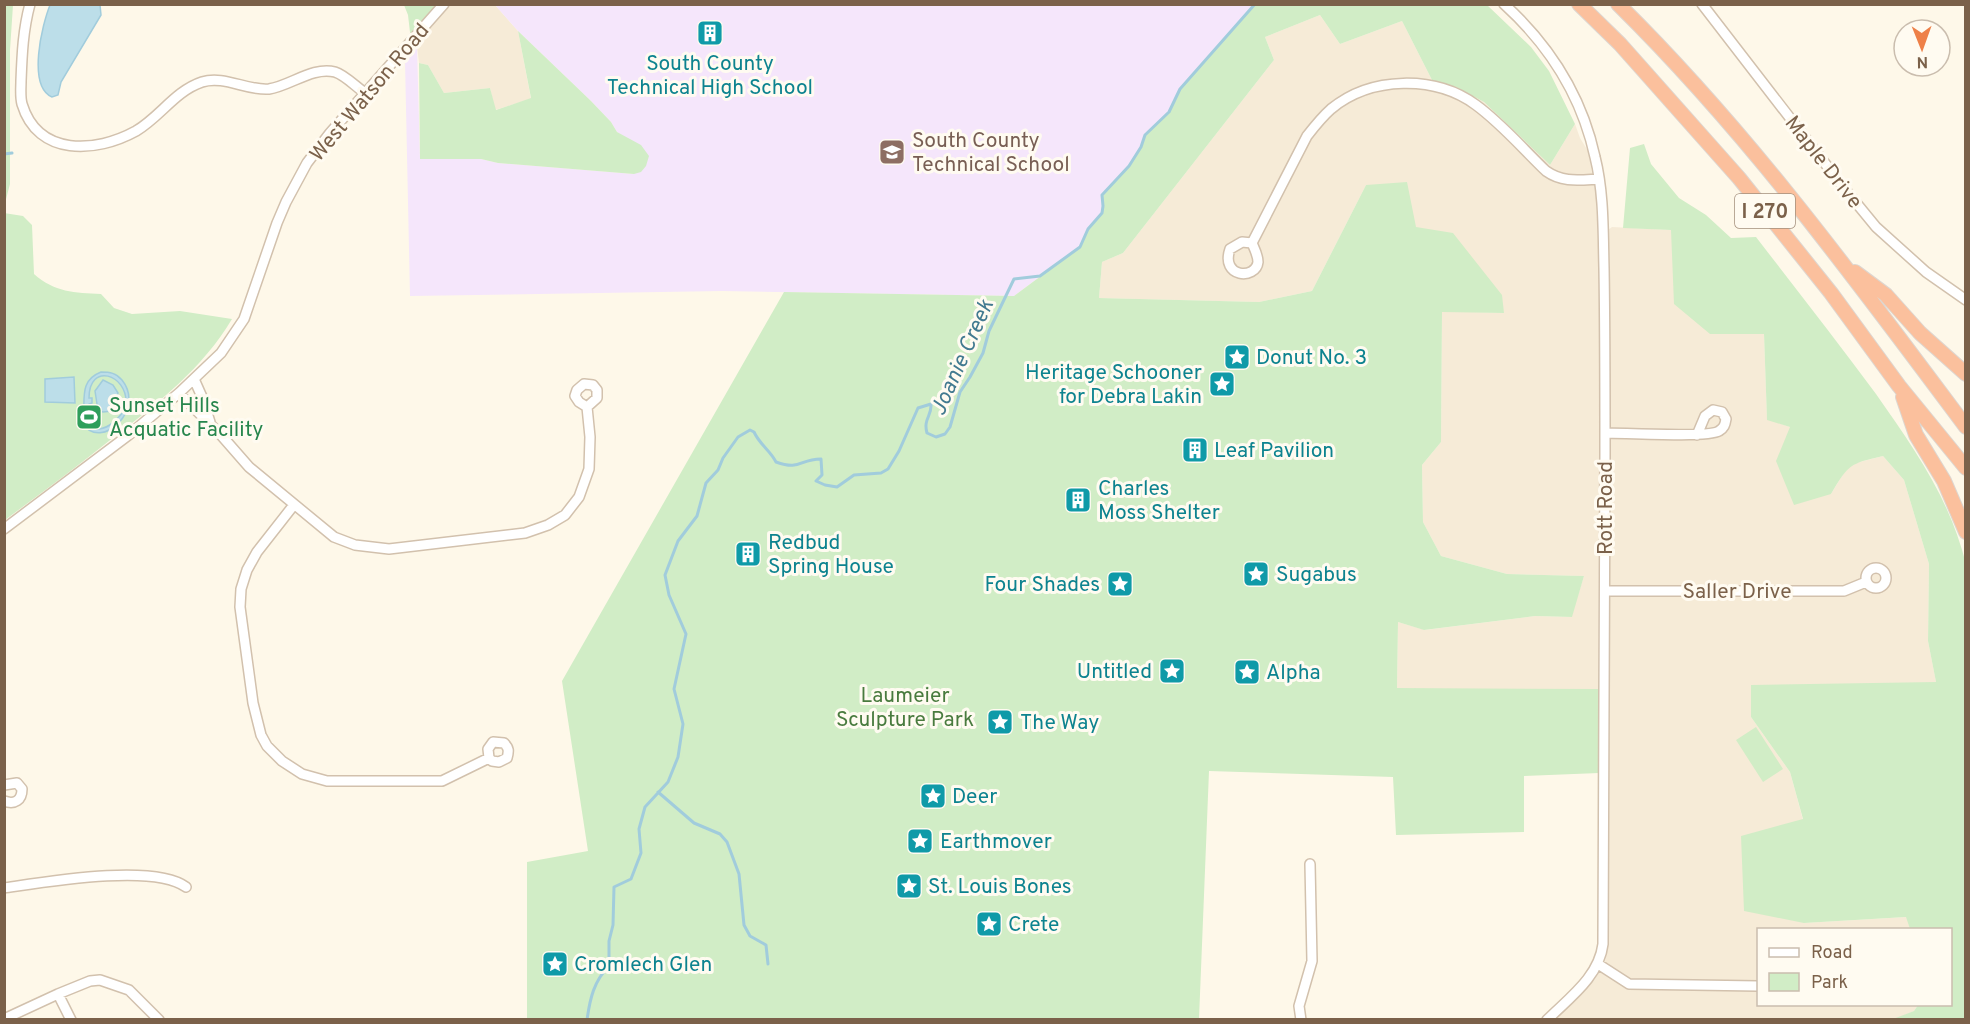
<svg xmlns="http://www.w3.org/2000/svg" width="1970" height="1024" font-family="Overpass,sans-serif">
	<rect width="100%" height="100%" fill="#fef8e9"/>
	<path fill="#f6ebd7" d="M450,5H495L518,31L531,99L495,110L490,88L444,93L428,65L419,63L417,46L419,39Z
		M1320,15L1340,44L1402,21L1432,80L1456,87L1484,102L1550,165L1575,124L1580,138L1588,151L1596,195L1600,297L1598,689H1397L1398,622L1425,630L1535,616L1571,617L1584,576L1507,574L1441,556L1423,522L1422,465L1441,442L1442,311L1503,313L1416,227L1366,185L1312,291L1259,302L1099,298L1102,262L1123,253L1274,60L1265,37Z
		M1612,227L1671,230L1710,334H1764L1767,419L1790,427L1831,494L1843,474L1852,464L1883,456L1904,480L1929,564L1928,641L1936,682L1751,717L1790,772L1803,820L1804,923L1907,917L1910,929L1758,930V1004L1918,1005L1914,1011L1893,1020H1553L1595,979L1605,961L1608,948V230Z"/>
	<path fill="#f5e6fb" d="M495,5H1255L1180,89L1169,112L1145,135L1141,147L1129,166L1102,195L1103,206L1102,213L1088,229L1080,247L1014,296L722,291L410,296L405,61L417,46L420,159H481L498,163L634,174L628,139L617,132L611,122L591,101L518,31Z"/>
	<path fill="#d1edc6" d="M13,5L10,50V184L5,203L4,5Z
		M404,5H444L411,41L408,15Z
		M1255,5H1487L1531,47L1549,71L1575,124L1550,165L1484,102L1456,87L1432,80L1402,21L1340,44L1320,15L1265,37L1274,60L1123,253L1102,262L1099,298L1259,302L1312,291L1366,185L1407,182L1416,227L1453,233L1502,295L1504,313L1442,312L1441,442L1422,465L1423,522L1441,556L1507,574L1584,576L1572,617L1535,616L1424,630L1398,622L1397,688L1598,689L1599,773L1524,776V832L1396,835L1393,777L1209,771L1199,1019H527V862L588,851L562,681L784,292L1014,296L1080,247L1088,229L1102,213L1103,206L1102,195L1129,166L1141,147L1145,135L1169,112L1180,89Z
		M518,31L591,101L611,122L617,132L641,145L649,156L646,166L641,172L634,174L498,163L481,159H420L419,63L428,65L444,93L490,88L496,110L531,98Z
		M1644,144L1651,164L1679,198L1706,215L1731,238L1756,237C1796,289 1837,341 1876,394C1915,450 1949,497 1966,564L1965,1019H1893L1914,1011L1918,1005L1950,1004V930L1910,929L1906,917L1804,923L1744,911L1741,836L1803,819L1790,772L1751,717V685L1936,682L1928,641L1929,564L1904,480L1883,456C1849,464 1849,464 1831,494L1794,505L1776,461L1790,427L1767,420L1764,334H1710L1674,304L1671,230L1623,228L1630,148Z
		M4,213L23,216L32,225L34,274C54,292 75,293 101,294L114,308L132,314L180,311L232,319C203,368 158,403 114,437C78,466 41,493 5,520Z
		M1756,727L1783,769L1763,782L1736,740Z"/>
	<path fill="#bcdee9" stroke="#a1ccdc" stroke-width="1.5" d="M50,5H100L101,15L61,82L58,95L52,97C27,86 42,25 50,5Z
		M101,372C110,372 116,373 122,380C146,410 101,451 83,424H87L92,429C106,431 115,422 123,412L120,410L126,403C127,374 89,362 89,398H92V403L89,404L86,420L83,421C86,400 78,381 101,372Z
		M74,377L75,403L45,402V379Z
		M103,380L113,385L118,393L117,397L110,400V405L112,411L103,412L94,409L97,404L95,391Z"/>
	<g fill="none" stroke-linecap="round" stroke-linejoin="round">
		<path stroke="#a1ccdc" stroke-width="3" d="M4,154L12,153
			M658,792L694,823L720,834L727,842L739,874L744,925L750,936L766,945L768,964
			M587,1020C590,998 594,981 609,966V941L613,925L614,887L631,879L641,853L639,829L645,807L668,782L678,757L683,724L674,689L686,634L669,595L665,575L678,541L697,516L706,483L718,470L723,458L738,437L750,430L754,432C760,445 770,450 776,462C801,471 799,459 821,459L822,475L816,481L825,485L837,487L854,475L881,473L888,469L899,451L918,408L931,404C932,416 923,419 927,433L936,437L945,434L950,427L960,392L970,377L983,353L989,331L1014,279L1040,276L1080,247L1088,229L1102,213L1103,206L1102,195L1129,166L1141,147L1145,135L1169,112L1180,89L1255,4"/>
		<defs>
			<path id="minor" d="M30,4C23,30 22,54 21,81C21,88 20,97 22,104C38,157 96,153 136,131C160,117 175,91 202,82C224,75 247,91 269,89C290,86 313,66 335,72C345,75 356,87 365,93
				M1504,4C1549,45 1582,97 1595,157C1604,193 1603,231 1604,268C1605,330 1605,391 1605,453C1604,617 1604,781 1603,944C1599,977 1569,998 1547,1020
				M1702,4L1844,188L1876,227L1926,272L1966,300
				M1252,243L1242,242L1230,249C1220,278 1256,280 1258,262C1258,255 1254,248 1252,243L1307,136C1314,127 1322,117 1331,109C1371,76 1435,75 1476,105C1502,124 1523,149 1546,171C1563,183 1579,180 1599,179
				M194,379L202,397L210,422
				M179,393L221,435L249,467L334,537L355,545L389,549L525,533L548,525L565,515L579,497L589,469L590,437L587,407L597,398V390L593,385L584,384L577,390L575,396L579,402L587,407
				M1605,433C1624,433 1708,438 1719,431C1724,428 1725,425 1726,419L1722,412L1713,410L1705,416L1697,435
				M293,506L257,552L247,570L241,589L240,607L253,703L261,735L267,746L282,761L302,774L327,781H442L489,758L492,761L499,762L507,758C509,751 509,748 504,743L493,742L488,749L489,758
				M4,529L130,434L179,393L221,353L244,319L277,223L286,202L307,163L330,133L444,4
				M1866 578a10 10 0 1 1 20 0a10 10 0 1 1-20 0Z
				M1605,591H1844L1866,582
				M4,785L17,783L22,789C22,800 15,805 4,801
				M4,888C45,882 154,863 186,887
				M1598,964L1629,984L1758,986
				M58,994L71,1020
				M4,1019L58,994L90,981L100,980L129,990L159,1020
				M1301,1020L1299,1006L1312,961L1310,864"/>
			<path id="highway" d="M1579,4L1620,44L1739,178L1831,293L1899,386L1966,468
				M1618,4C1749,133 1856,280 1966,427
				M1855,272L1886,295L1920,333L1966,374
				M1903,397L1916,435L1944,481L1966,532"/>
		</defs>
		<use href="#minor" stroke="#d2c1ad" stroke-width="12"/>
		<use href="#highway" stroke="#ddd6d0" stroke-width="16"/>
		<use href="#minor" stroke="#fff" stroke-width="9"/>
		<use href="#highway" stroke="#fbc09d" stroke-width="14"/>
	</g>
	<defs>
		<symbol id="building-square" viewBox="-11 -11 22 22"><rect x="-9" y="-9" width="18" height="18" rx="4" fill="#0f9aa8" stroke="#fffbf1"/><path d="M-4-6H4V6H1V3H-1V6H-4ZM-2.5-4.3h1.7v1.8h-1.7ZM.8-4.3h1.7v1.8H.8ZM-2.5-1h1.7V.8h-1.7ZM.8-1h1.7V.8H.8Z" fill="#fff"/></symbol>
		<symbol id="school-square" viewBox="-11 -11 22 22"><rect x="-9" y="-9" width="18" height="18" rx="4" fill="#8d6e63" stroke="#fffbf1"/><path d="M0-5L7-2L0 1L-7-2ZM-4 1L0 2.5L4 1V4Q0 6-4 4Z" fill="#fff"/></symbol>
		<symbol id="sight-square" viewBox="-11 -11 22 22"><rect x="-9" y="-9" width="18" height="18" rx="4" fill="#0f9aa8" stroke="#fffbf1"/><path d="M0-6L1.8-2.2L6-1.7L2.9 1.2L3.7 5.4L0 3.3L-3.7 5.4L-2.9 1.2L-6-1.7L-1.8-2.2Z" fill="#fff"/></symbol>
		<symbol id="stadium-square" viewBox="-11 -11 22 22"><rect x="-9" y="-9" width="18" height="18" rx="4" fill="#2e9e5b" stroke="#fffbf1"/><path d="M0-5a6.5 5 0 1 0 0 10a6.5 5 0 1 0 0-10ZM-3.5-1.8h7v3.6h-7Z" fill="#fff"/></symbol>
	</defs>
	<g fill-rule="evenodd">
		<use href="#building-square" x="695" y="18" width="30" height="30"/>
		<use href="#school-square" x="877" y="137" width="30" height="30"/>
		<use href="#sight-square" x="1222" y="342" width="30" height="30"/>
		<use href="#sight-square" x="1207" y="369" width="30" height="30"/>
		<use href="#stadium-square" x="74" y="402" width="30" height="30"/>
		<use href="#building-square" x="1180" y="435" width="30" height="30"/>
		<use href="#building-square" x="1063" y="485" width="30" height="30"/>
		<use href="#building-square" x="733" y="539" width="30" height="30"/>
		<use href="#sight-square" x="1241" y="559" width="30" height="30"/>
		<use href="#sight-square" x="1105" y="569" width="30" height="30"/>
		<use href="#sight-square" x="1157" y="656" width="30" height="30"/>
		<use href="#sight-square" x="1232" y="657" width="30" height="30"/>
		<use href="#sight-square" x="985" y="707" width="30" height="30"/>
		<use href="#sight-square" x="918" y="781" width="30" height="30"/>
		<use href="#sight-square" x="905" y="826" width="30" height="30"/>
		<use href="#sight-square" x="894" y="871" width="30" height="30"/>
		<use href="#sight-square" x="974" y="909" width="30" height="30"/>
		<use href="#sight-square" x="540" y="949" width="30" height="30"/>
	</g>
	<g text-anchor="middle" stroke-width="6" stroke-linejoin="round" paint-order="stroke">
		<rect fill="#fffbf1" stroke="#a38f7c" stroke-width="1.5" x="1735" y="194" width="60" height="34" rx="4.5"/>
		<g font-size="20" font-weight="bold" fill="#7b614a">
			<text x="1765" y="218">I 270</text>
		</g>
		<g font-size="21" fill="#0d838f" stroke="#fffbf1" text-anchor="start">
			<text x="710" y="70" text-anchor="middle">South County<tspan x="710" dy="24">Technical High School</tspan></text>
			<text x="1256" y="364">Donut No. 3</text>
			<text x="1202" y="379" text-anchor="end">Heritage Schooner<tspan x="1202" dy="24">for Debra Lakin</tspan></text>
			<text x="1214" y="457">Leaf Pavilion</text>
			<text x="1098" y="495">Charles<tspan x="1098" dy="24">Moss Shelter</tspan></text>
			<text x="768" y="549">Redbud<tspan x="768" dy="24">Spring House</tspan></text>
			<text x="1276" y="581">Sugabus</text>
			<text x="1100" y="591" text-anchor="end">Four Shades</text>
			<text x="1152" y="678" text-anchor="end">Untitled</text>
			<text x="1266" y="679">Alpha</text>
			<text x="1020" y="729">The Way</text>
			<text x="952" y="803">Deer</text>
			<text x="940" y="848">Earthmover</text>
			<text x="928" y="893">St. Louis Bones</text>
			<text x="1008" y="931">Crete</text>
			<text x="574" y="971">Cromlech Glen</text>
		</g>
		<g font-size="21" fill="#7b614a" stroke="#fffbf1">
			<text transform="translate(369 92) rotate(-50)" y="7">West Watson Road</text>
			<text transform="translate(1824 162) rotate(52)" y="7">Maple Drive</text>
			<text transform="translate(1605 508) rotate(-90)" y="7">Rott Road</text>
			<text x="1737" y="598">Saller Drive</text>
		</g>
		<g font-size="21" fill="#785e54" stroke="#fffbf1" text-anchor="start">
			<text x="912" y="147">South County<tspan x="912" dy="24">Technical School</tspan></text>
		</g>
		<g font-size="21" fill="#27864d" stroke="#fffbf1" text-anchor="start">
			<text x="109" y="412">Sunset Hills<tspan x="109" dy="24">Acquatic Facility</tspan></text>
		</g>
		<g font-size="21" fill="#497b3e" stroke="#fffbf1">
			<text x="905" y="702">Laumeier<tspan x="905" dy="24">Sculpture Park</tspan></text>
		</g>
		<g font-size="22" font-style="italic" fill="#427a90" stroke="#fffbf1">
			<text transform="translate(961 357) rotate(-66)" y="8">Joanie Creek</text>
		</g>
	</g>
	<rect width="1970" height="1024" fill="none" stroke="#7b614a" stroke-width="12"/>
	<rect x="1757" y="928" width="195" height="78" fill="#fffbf1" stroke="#cabdae" stroke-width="1.5"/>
	<rect x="1769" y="948" width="30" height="9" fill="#ffffff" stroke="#cabdae" stroke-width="1.5"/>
	<text x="1811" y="958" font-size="18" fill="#7b614a">Road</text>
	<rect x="1769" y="973" width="30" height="18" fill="#d1edc6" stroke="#cabdae" stroke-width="1.5"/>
	<text x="1811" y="988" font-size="18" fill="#7b614a">Park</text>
	<g transform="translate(1922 48) rotate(179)"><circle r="28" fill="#fffbf1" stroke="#cabdae" stroke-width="1.5"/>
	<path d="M0-4.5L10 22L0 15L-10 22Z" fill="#ee8048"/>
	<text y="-9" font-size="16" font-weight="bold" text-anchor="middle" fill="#7b614a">N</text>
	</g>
</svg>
